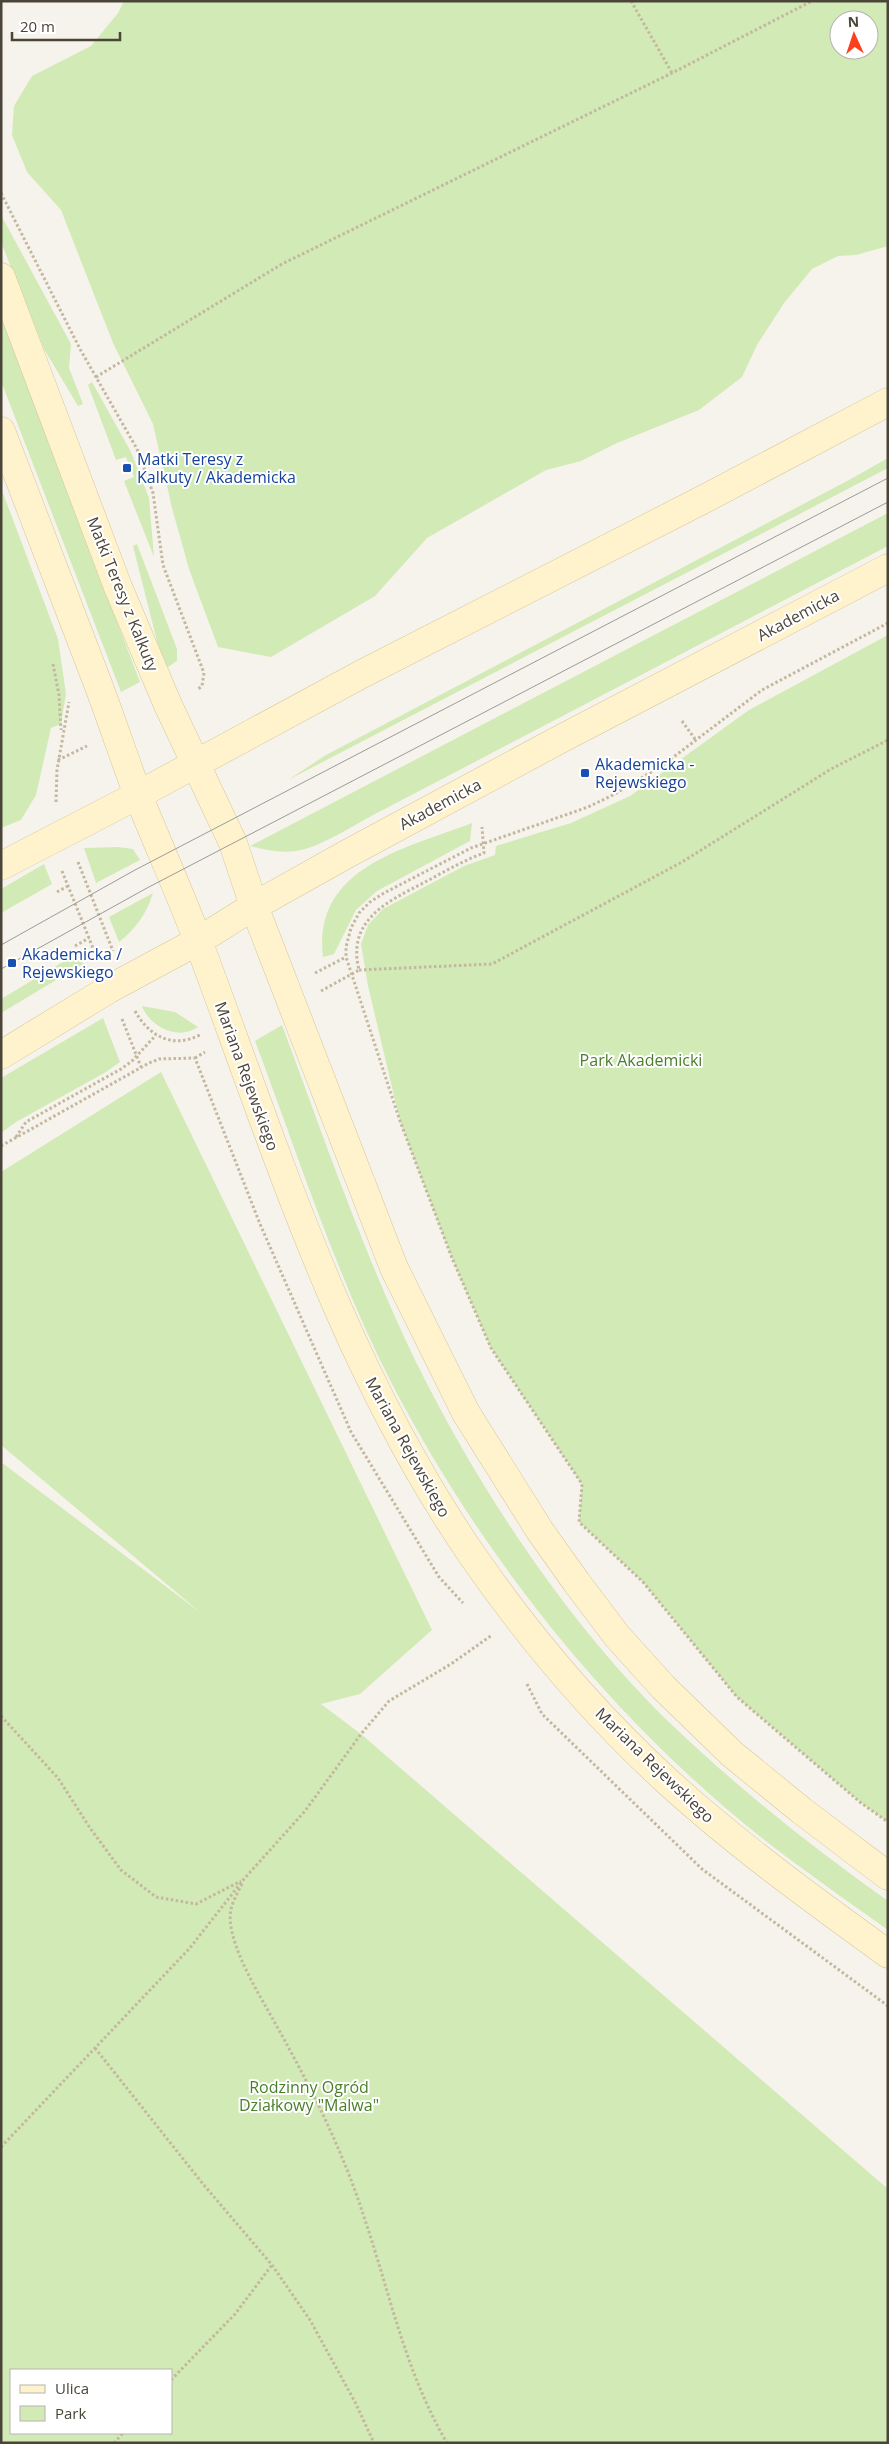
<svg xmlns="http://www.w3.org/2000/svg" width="889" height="2444" font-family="'Open Sans',sans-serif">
	<rect width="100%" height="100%" fill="#f6f3ec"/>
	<path fill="#d2eab5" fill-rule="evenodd" d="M124,1H888V246L856,255L838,256L812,269L784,303L757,345L742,377L699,410L617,443L581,461L546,470L427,538L375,596L271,657L218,647L189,569L172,508L153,424L113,343L61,210L27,172L12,135L14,106L32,76L91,46L118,13ZM839,20H869V50H839Z
		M1,215L71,344L69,368L83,404L78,406L44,349L1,242Z
		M1,317L140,682L121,692L1,381Z
		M92,382L131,452L149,498L154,557L124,481L134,477L126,457L116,460L88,385Z
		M888,458V468L288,780L326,755L849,480Z
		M1,488L58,639L66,694L61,724L51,728L36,795L21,820L1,828Z
		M888,513V546L379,812C355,824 322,847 296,851C281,853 264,850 250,846Z
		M137,544L177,649V661L168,667L165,664L159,649L133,546Z
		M888,635V1822L861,1803L737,1697L643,1582L579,1522L582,1484L491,1348L452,1258L400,1121L368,986L361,944L368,925L383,909L464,866L495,855L496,846L571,823L630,796L749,710Z
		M472,823L470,841L377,891L356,910L334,954L323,957C312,867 407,848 472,823Z
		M118,847L133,849L140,860L96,883L84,848Z
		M44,864L52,884L1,913V889Z
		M153,893C147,913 135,930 119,942L109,917Z
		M78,953L83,964L1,1013V999Z
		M142,1006L175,1012L198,1027C178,1041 150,1027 142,1006Z
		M103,1018L120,1062L106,1072L16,1122L1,1133V1078Z
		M282,1025C324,1138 363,1252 415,1360C478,1488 569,1626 672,1725C739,1789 812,1847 888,1901V1930C832,1890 774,1850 722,1805C587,1688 475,1543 392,1384C336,1275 298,1155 255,1041Z
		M161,1072L432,1630L360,1694L321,1704L361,1734L888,2189V2443H1V1462L201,1613L1,1445V1172ZM171,2370V2433H11V2370Z"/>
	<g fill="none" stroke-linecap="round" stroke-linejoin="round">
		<defs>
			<path id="secondary" d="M1,277L118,587L168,705L233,843L254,906L394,1268L466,1413L540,1531L577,1583L617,1636L663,1687L732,1754L802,1811L888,1876
				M1,431C33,515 66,600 98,684C112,721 124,758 138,795C158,845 181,895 200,946C279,1158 343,1367 472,1555C528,1636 595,1715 667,1781C736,1844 812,1899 888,1954
				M1,866L138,795L360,675L708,497L888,402
				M1,1055L109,989L198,941L254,906L347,854L555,742L888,568"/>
		</defs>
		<use href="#secondary" stroke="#d6c79b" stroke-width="29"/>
		<path stroke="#c4b79f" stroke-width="3" stroke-dasharray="2.5 2.5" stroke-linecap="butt" d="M631,1L672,73
			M1,193L80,349L137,449L153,493L163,565L204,673L202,686L197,690
			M96,377L282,264L672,73L812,1
			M888,623L762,690L663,765L613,795L588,807L471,848L384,893L370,902L359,913L351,928L346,947V957L400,1121L452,1258L491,1348L582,1484L579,1522L643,1582L737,1697L861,1803L888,1822
			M53,664L59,695L61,730
			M682,721L695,739
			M58,760L87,746
			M56,802L57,770L69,702
			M78,862L113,951
			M62,871L97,958
			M57,892L68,886
			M75,946L89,938
			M359,970L492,964L682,862L831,769L888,740
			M315,973L346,957
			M321,991L359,970C346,918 391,900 429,880C447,870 465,860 484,853L482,827
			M135,1011C149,1036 172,1049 200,1035
			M122,1019L141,1067
			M195,1058L205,1052
			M16,1137L26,1122L121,1069L132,1061L156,1035
			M1,1146L149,1063L159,1059L195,1058L260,1224L351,1432L439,1577L463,1603
			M527,1684L542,1714L702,1869L888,2006
			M1,1716L58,1778L90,1828L121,1870L156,1897L196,1904L241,1881
			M242,1884C238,1892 233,1901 231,1909C225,1936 253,1984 266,2007C305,2076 341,2144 365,2220C391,2297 405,2371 447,2443
			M95,2048L203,2184L272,2265L310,2320L355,2402L374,2443
			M1,2147L189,1949L244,1879L305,1811L361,1734L389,1701L451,1664L492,1635
			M171,2380L235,2314L272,2265
			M114,2443L123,2433"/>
		<use href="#secondary" stroke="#fff3cd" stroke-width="28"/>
		<path stroke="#9a9a9a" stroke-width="1" d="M1,945L135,870L888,478
			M1,969L147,888L888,502"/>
	</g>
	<g fill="#1a4fb4" stroke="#fff" stroke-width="2">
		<rect x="122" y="463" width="10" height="10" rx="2.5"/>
		<rect x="580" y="768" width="10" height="10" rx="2.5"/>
		<rect x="7" y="958" width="10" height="10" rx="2.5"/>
	</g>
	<g text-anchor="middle" stroke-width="4" stroke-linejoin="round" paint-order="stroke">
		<g font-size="16" fill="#164399" stroke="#fff" text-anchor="start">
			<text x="137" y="465">Matki Teresy z<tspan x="137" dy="18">Kalkuty / Akademicka</tspan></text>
			<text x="595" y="770">Akademicka -<tspan x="595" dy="18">Rejewskiego</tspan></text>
			<text x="22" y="960">Akademicka /<tspan x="22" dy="18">Rejewskiego</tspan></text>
		</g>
		<g font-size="16" fill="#4b4439" stroke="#fff">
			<text transform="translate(123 594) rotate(68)" y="6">Matki Teresy z Kalkuty</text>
			<text transform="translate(798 615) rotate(-28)" y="6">Akademicka</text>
			<text transform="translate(440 804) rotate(-28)" y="6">Akademicka</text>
			<text transform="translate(247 1076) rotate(70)" y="6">Mariana Rejewskiego</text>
			<text transform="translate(408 1447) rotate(61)" y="6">Mariana Rejewskiego</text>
			<text transform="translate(655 1765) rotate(44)" y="6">Mariana Rejewskiego</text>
		</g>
		<g font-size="16" fill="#4a7f2a" stroke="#fff">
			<text x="641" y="1066">Park Akademicki</text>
			<text x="309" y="2093">Rodzinny Ogród<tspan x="309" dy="18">Działkowy "Malwa"</tspan></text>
		</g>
	</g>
	<rect width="889" height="2444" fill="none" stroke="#4b4439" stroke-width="5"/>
	<rect x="10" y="2369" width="162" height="65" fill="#ffffff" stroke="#b7b4b0"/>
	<rect x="20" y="2385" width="25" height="8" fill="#fff3cd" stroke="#b7b4b0"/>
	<text x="55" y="2394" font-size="15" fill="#4b4439">Ulica</text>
	<rect x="20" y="2406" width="25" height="15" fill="#d2eab5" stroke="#b7b4b0"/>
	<text x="55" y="2419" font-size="15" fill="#4b4439">Park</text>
	<g transform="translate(854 35) rotate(357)"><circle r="24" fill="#ffffff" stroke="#b7b4b0"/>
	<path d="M0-4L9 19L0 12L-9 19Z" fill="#fc3f1d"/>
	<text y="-8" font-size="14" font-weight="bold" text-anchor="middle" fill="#4b4439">N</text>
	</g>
	<path d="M12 32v8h108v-8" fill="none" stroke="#4b4439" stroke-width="2.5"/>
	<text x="20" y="32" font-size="15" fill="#4b4439" stroke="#ffffff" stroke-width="4" paint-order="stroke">20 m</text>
</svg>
